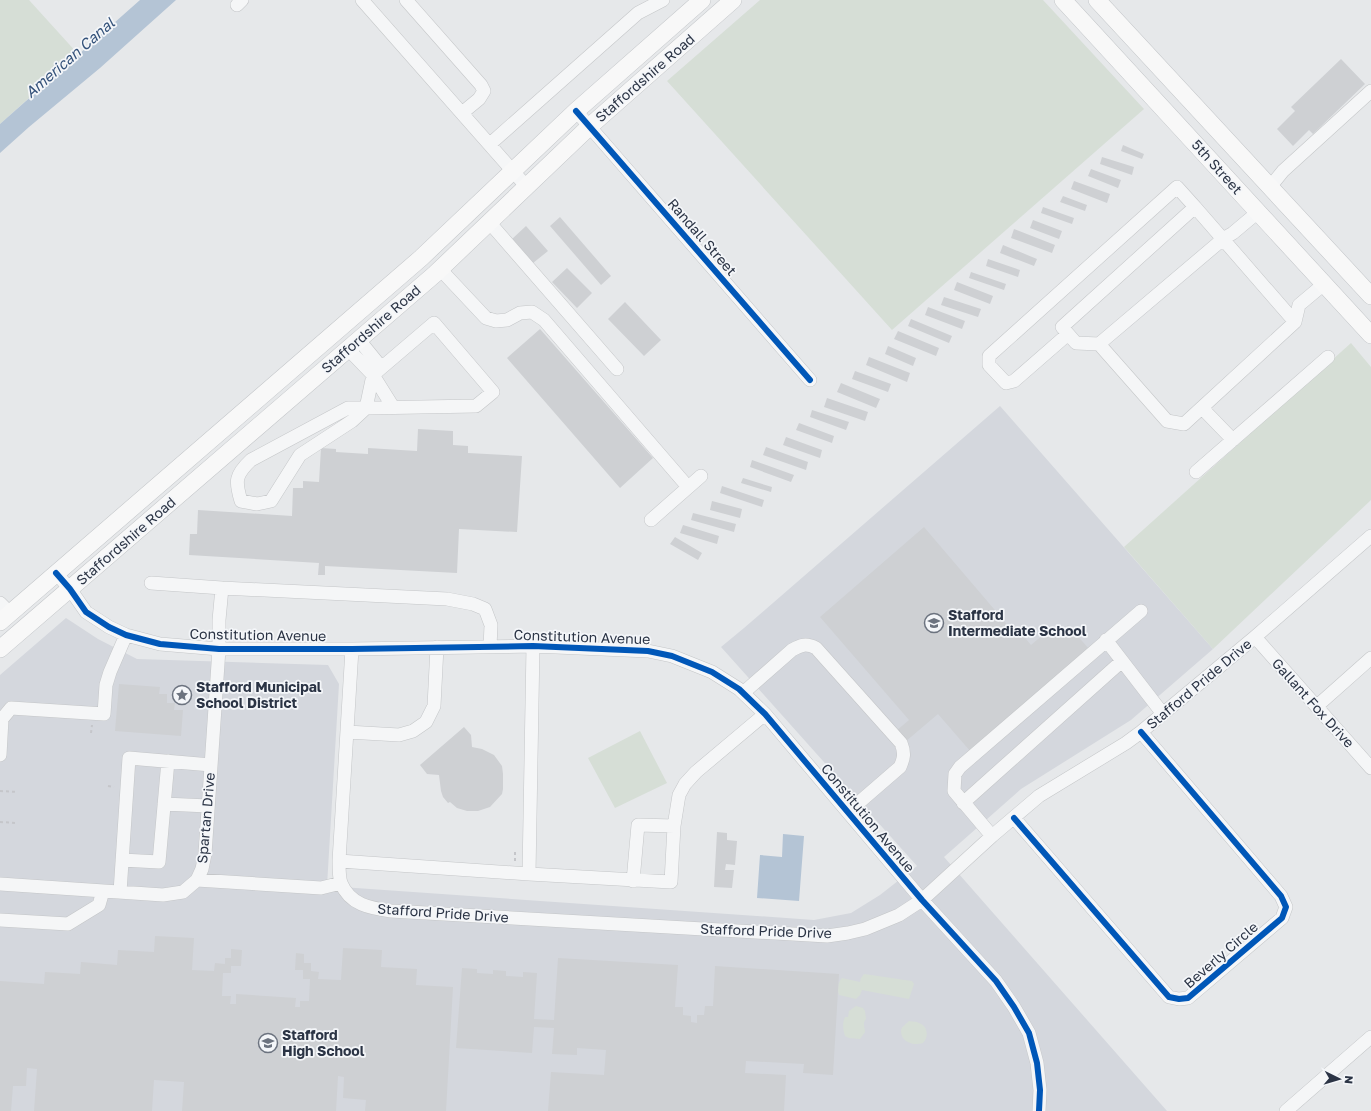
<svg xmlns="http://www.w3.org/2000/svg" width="1371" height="1111" font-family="'Golos Text',sans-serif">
	<rect width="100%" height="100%" fill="#e6e8ea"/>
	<path fill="#d4d7dd" d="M1000,406L1213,649L1131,720L1021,789L944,857L1167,1111H0V675L66,618L98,639L137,659L328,665L339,684L327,886L814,920L851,913L880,895L917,866L721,647L744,628Z"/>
	<path fill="#d6ded6" d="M0,0H29L78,54L0,124Z
		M760,0H1043L1144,109L892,330L667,81Z
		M1351,343L1371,367V500L1213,649L1124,547Z
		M640,731L667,783L615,808L588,758Z
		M864,974L912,981L914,984L909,999L862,990L860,995L856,999L839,995C837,990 838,982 842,978L860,982L861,978Z
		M856,1006L863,1008L865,1011L866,1019C862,1023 865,1027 865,1032L860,1039L849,1038L845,1036C843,1030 842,1023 845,1017H848L849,1011Z
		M909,1021C912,1022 917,1021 919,1023C928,1026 929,1037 923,1043C915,1046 901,1043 901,1031C901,1027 906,1024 909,1021Z"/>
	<path fill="#b4c4d5" d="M140,0H176L100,68L29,127L0,153V124Z
		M783,834L804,836L799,901L757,898L760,855L782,857Z"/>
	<path fill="#ced0d3" d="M1341,59L1365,84L1313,134L1309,130L1293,146L1277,129L1295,111L1291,107Z
		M1123,145L1144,154L1142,159L1121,151Z
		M1102,157L1134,167L1132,175L1100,164Z
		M1091,169L1121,180L1118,188L1088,176Z
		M1074,181L1110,194L1107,203L1071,189Z
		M1063,196L1087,205L1085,211L1060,202Z
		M1043,207L1074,218L1072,224L1041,213Z
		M560,217L611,276L601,285L550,226Z
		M1033,220L1062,231L1059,239L1030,228Z
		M526,226L548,251L533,263L512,239Z
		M1014,229L1055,245L1052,253L1011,238Z
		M1003,245L1037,259L1034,266L1000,253Z
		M988,259L1020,270L1018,277L986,266Z
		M567,268L592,293L577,308L552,282Z
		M971,272L1006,284L1004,290L969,278Z
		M957,282L993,296L990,304L954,290Z
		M944,297L981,309L978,317L941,305Z
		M625,302L661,340L644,356L608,319Z
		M928,307L965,321L962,329L925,315Z
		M911,319L952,336L949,343L908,326Z
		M540,329L653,458L620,488L507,358Z
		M898,331L939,348L936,356L894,339Z
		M888,346L916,358L913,366L885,354Z
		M869,357L910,373L907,382L866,365Z
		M855,371L891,384L888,392L852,379Z
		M841,383L880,399L876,408L837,392Z
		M827,398L868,412L865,421L824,407Z
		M812,410L849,422L846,430L810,417Z
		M799,423L834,436L832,443L796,430Z
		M418,429L453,431V445L468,446V453L522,456L517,532L459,529L457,573L325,566V575H318L319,563L189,555L190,534H197L198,510L292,516L293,488H303V481L319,482L321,448L336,449V452L368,454V448L417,451Z
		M786,437L822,450L820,458L783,445Z
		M766,447L808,462L806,470L763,455Z
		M752,460L794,475L791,482L750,467Z
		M743,478L772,487L771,492L741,483Z
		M722,486L764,500L762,507L720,493Z
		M712,501L742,509L740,518L710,510Z
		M693,513L736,524L734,532L691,520Z
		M683,525L719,536L717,544L680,533Z
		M924,527L1017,636L1021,633L1031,645L1051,628L1057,635L1068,625L1089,649L971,752L938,714L905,742L896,731L909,720L820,617Z
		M675,537L702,553L698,560L670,544Z
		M119,684L160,687L159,694H167V703H175L174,710H183L181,736L115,731Z
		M464,727L471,735L472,747L482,749L494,755L502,766L503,774V789L502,794L490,807L478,811H467L457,808L450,802L448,803L443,797L441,791L439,775L427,774L420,765Z
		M717,832L727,833V840L737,841L735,865L726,864L725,870H734L732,888L714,887Z
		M155,936L194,938L192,970L214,971L215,963L225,964V958H231V949L242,950L241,966H231V973H223L222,996H231L230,1004H236V994L296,998L295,1007H300V1001H309L310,979H303V970H295L296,953L304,954V963H311V971L319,972L318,979L341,980L343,948L382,950L381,967L417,969L416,985L453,987L446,1111H365L366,1100L343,1098L344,1077L338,1076L336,1111H182L184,1082L154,1080L152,1111H34L37,1069L27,1068L26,1086H13L11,1111H0V981L44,984L45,972L80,974L81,962L117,965L118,950L154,952Z
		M558,958L678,965L675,1007H683V1015L691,1016V1022L697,1023V1015H704L705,1006H713L715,966L839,974L833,1075L803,1073L804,1064L746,1061L745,1073L786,1075L784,1111H548L551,1072L604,1075L606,1050L577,1048V1055L552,1054L554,1028L534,1027L532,1053L456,1048L462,968L477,969V973L493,974V970L506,971V976L523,977V972L537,973L534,1019L554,1020Z"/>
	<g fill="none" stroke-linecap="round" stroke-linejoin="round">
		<defs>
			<path id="minor" d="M362,0L526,186
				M406,0L481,85L484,91L479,99L462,113
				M237,5L242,0
				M576,111L810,380
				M490,144L638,13L663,0
				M1270,187L1283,171L1371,91
				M1258,212L1233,233L1223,239L1099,344L1167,421L1184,424L1295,322L1299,305L1324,284
				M489,222L617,369
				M440,269L486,318L496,321L507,320L520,313L532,312L544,320L688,487
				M1068,334L1014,381L1006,383L989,365V356L1177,187L1195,207
				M359,340L381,367
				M1099,344L1076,343L1062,327L1195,207L1295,322
				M348,349L373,375L393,407
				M366,408H348L251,460C235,475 235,481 241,501L257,504L271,501L300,455L352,421L366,408L373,375L434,323L493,392L476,406L366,408
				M1202,408L1233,440
				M1196,472L1328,357
				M651,520L701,476
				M56,573L70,589L86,612L109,627L126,635L160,644L219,649H352L533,646L648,651L672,656L712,672L739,689L765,714L922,900L996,981L1014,1007L1029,1033L1037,1063L1040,1090L1039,1111
				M151,583L222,588
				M0,603L10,613
				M1255,637L1371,768
				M1106,640L1163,714
				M352,649L339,861C339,868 339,877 341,883C350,905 370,908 391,911L827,936L848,933L865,929L899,915L922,900L992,836L1039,796L1126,743L1141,732L1255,637L1371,536
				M743,693L792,650C801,645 806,643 816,648L901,743C905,753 904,758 900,767L848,812
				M1317,706L1371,658
				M347,732L399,735L413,731L426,722L434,706L437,647
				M0,755L2,719L11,708L104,714L106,685L110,672L126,635
				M963,803L1122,661
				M164,804L208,806
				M1014,818L1169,997L1179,999L1188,998L1282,918L1286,907L1281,896L1141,732
				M992,836L954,791L955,774L960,767L1141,611
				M122,860L159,862L168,761
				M339,861L529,874L671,882L674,826L679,795L685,784L696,772L765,714
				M529,874L533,646
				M197,880L321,888L341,883
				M633,881L638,825L674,826
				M0,884L163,895L183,892L197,880L202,869L205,854L219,649V620L222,588L447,599L473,604L485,609L491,625L490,647
				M120,892L129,758L211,765
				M0,920L68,924L99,905L103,891
				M1286,1111L1371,1037"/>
			<path id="major" d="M1063,0L1371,335
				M1097,0L1371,296
				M0,622L421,258L576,111L702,0
				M0,649L435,274L590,126L733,0"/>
		</defs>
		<use href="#minor" stroke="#c4c6c8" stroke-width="14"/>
		<use href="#major" stroke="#c2c5c8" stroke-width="18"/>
		<path stroke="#c5c6ca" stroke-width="2" stroke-dasharray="3 3" stroke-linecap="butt" d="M91,733L92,725
			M108,786L114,787
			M0,791L18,792
			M0,822L17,823
			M515,861V852"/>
		<use href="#minor" stroke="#f5f6f7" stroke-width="13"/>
		<use href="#major" stroke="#f8f8f8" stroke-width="17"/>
		<defs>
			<path id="cycleway" d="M576,111L810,380
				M56,573L70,589L86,612L109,627L126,635L160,644L219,649H352L533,646L648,651L672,656L712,672L739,689L765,714L922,900L996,981L1014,1007L1029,1033L1037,1063L1040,1090L1039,1111
				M1014,818L1169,997L1179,999L1188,998L1282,918L1286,907L1281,896L1141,732"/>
		</defs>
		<use href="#cycleway" stroke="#f4f6f9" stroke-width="8"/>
		<use href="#cycleway" stroke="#0057b8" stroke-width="6"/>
	</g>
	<defs>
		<symbol id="school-ring" viewBox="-11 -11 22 22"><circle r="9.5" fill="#f4f6f9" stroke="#6c737f" stroke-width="1.5"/><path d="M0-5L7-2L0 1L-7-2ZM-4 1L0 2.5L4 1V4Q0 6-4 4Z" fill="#6c737f"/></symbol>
		<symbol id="sight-ring" viewBox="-11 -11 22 22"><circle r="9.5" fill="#f4f6f9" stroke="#6c737f" stroke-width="1.5"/><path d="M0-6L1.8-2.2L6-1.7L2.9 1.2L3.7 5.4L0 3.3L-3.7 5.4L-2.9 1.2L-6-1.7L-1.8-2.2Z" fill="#6c737f"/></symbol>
	</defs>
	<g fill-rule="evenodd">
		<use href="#school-ring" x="923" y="612" width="22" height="22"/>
		<use href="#sight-ring" x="171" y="684" width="22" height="22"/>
		<use href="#school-ring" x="257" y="1032" width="22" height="22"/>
	</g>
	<g text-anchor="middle" stroke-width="3.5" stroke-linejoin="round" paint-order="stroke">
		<g font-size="14" fill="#2b3445" stroke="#f4f6f9">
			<text transform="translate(645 78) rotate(-41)" y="5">Staffordshire Road</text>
			<text transform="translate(1217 167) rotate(48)" y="5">5th Street</text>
			<text transform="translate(702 237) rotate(49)" y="5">Randall Street</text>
			<text transform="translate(371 329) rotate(-41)" y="5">Staffordshire Road</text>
			<text transform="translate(126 541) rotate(-41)" y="5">Staffordshire Road</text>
			<text transform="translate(258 635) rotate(1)" y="5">Constitution Avenue</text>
			<text transform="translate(582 637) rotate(2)" y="5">Constitution Avenue</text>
			<text transform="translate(1199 684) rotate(-40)" y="5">Stafford Pride Drive</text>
			<text transform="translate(1313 703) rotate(48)" y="5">Gallant Fox Drive</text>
			<text transform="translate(206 818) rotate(-85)" y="5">Spartan Drive</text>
			<text transform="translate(868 818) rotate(50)" y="5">Constitution Avenue</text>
			<text transform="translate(443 913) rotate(4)" y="5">Stafford Pride Drive</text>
			<text transform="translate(766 931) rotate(2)" y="5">Stafford Pride Drive</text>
			<text transform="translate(1221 955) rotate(-41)" y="5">Beverly Circle</text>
		</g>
		<g font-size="14" font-weight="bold" fill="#2b3445" stroke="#f4f6f9" text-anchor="start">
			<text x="948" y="620">Stafford<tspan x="948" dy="16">Intermediate School</tspan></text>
			<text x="196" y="692">Stafford Municipal<tspan x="196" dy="16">School District</tspan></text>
			<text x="282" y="1040">Stafford<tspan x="282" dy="16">High School</tspan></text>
		</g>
		<g font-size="15" font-style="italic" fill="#34527a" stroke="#f4f6f9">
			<text transform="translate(70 58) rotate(-41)" y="5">American Canal</text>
		</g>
	</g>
	<g transform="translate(1339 1079) rotate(95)" stroke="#f4f6f9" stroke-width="3" paint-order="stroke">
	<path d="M0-3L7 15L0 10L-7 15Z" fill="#2b3445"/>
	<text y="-6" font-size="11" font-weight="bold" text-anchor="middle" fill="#2b3445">N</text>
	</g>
</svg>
